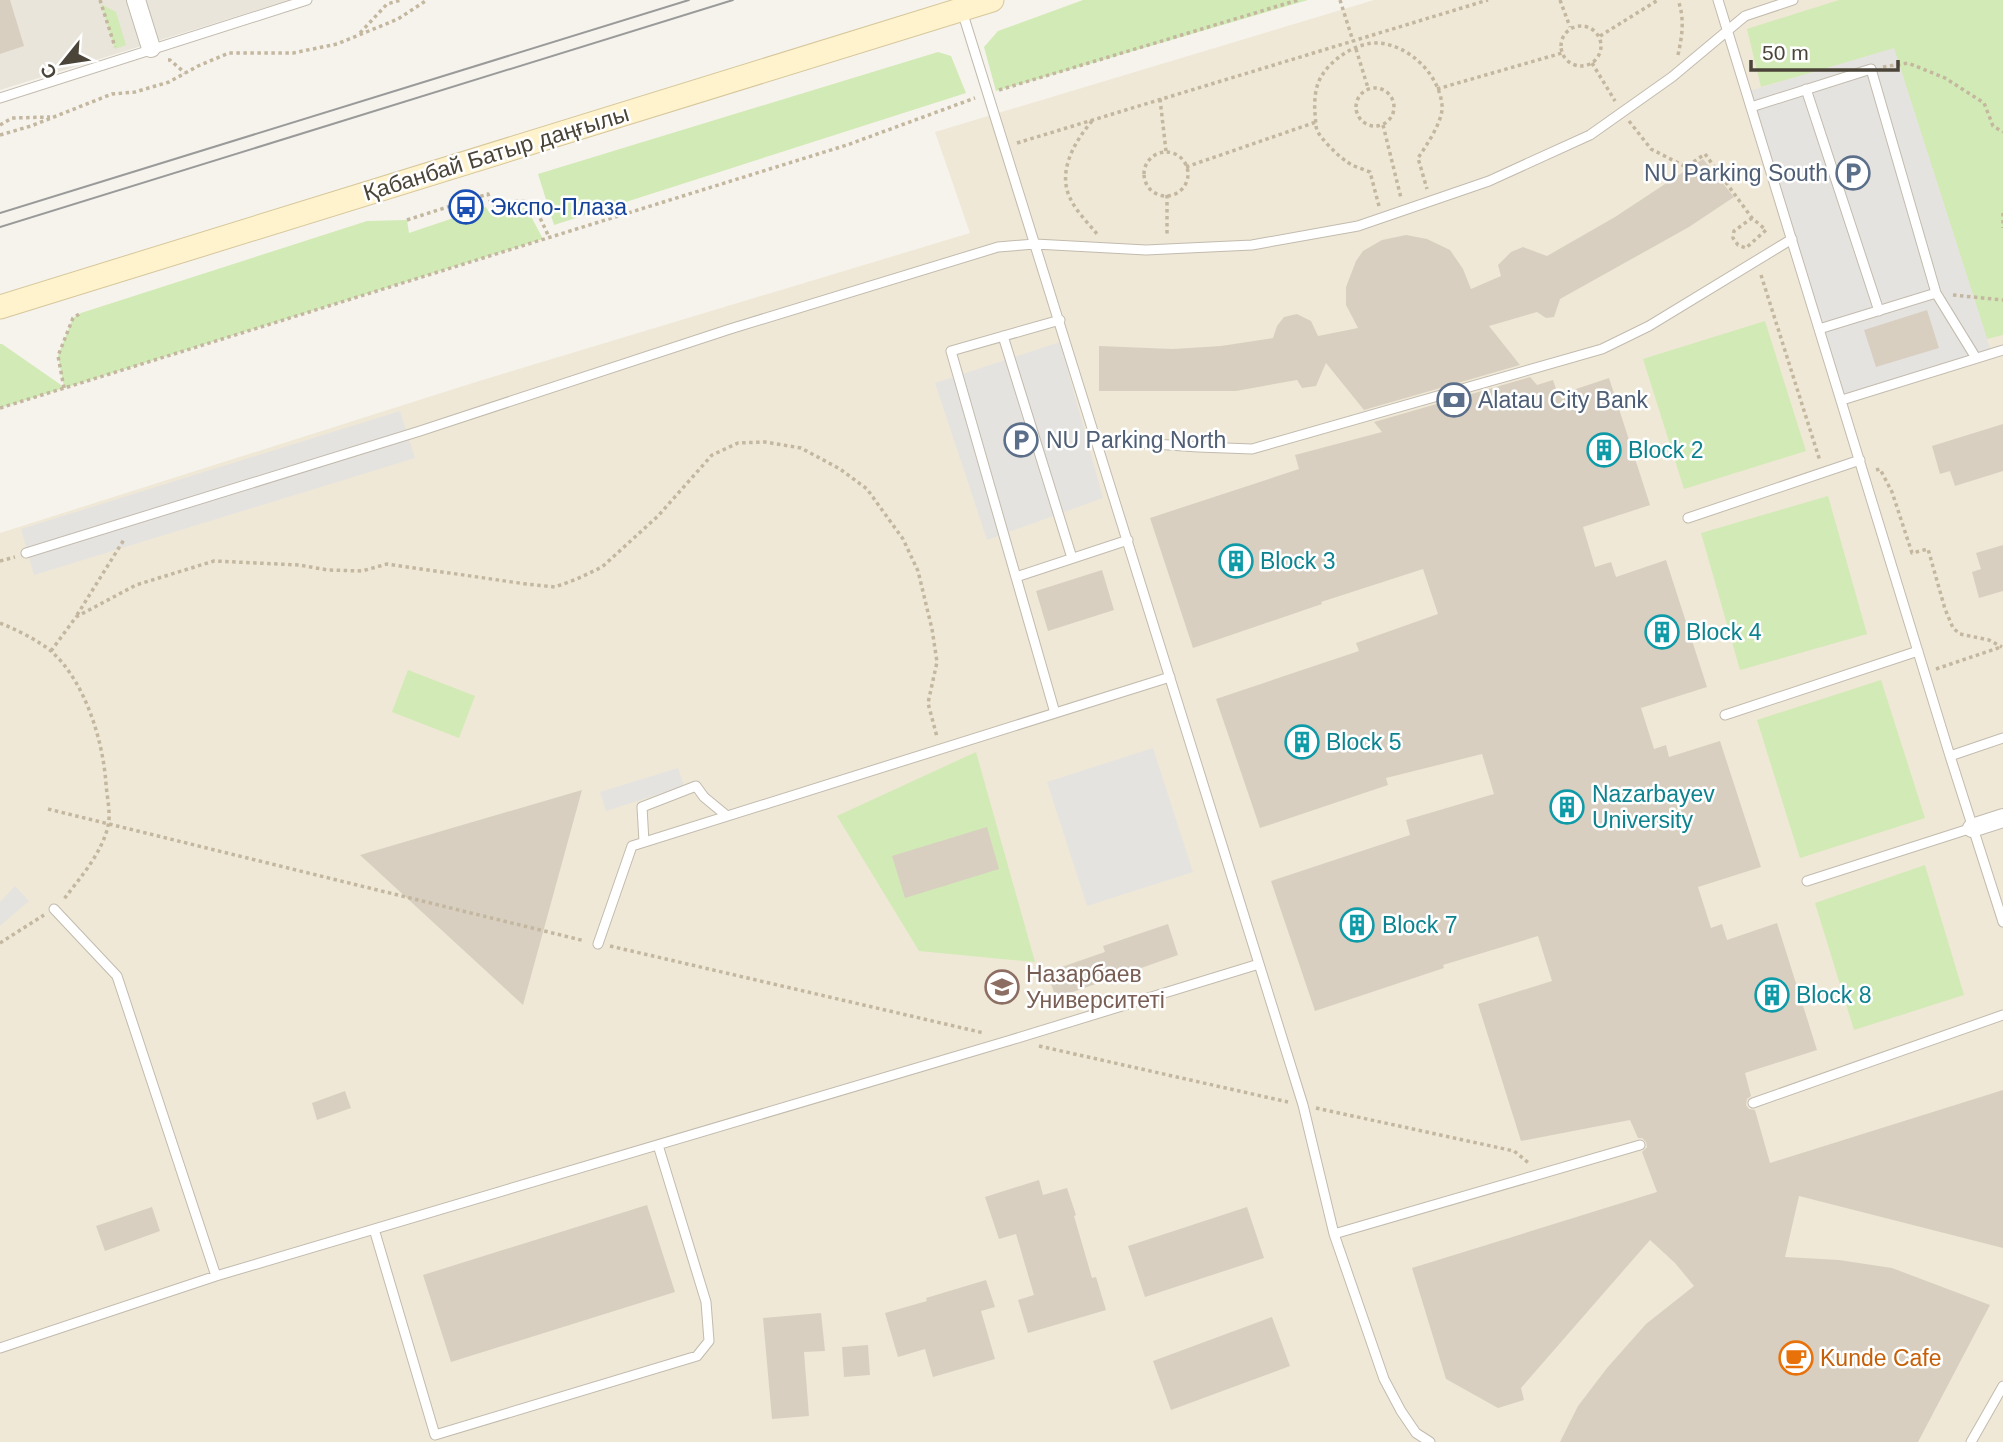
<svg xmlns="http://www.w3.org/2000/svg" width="2003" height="1442" font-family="Arial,sans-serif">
	<rect width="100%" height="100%" fill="#f6f3ec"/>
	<path fill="#eae5da" d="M0,0H289L0,90Z"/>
	<path fill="#efe8d6" d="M1374,0H2003V1442H0V533L479,381L970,233L935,132Z"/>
	<path fill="#d2eab5" d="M1083,0H1308L996,91L984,47L998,31Z
		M1839,0H2003V335L1987,339L1894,49L1761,87L1747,29Z
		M101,4L116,12L126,45L115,49Z
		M938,52L951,56L966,93L554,225L538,174Z
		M486,207L489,212L526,207L543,239L0,408V344H2L64,387L58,356L73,318L81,313L367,221L407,220L409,233Z
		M1765,321L1806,451L1684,489L1643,359Z
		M1828,496L1867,634L1740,670L1701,533Z
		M408,670L475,696L459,738L392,712Z
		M1881,680L1925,818L1800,858L1757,720Z
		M976,752L1035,962L919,951L837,816Z
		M1925,865L1964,995L1854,1030L1815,903Z"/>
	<path fill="#e5e3e0" d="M1894,48L1992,354L1842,400L1746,92Z
		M1060,342L1103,498L987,540L935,383Z
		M400,411L415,458L34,575L21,529Z
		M1153,748L1193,872L1087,906L1047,782Z
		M678,768L684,786L606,811L600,792Z
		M15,886L29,901L0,926V902Z"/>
	<path fill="#d8cfc1" d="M0,0H10L24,46L0,54Z
		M1703,159L1734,197L1689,227L1560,299L1554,317L1546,318L1537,312L1489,326L1520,365L1364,410L1326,363L1316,386L1302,388L1297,380L1236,391H1099V346L1173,349L1221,346L1273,338L1277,326L1284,317L1297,314L1311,321L1318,336L1358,328L1346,305V287L1356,261L1363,251L1382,240L1406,235L1427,239L1450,250L1463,269L1471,289L1501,276L1498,265L1511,252L1523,247L1547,256L1615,217Z
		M1927,310L1939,348L1876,367L1864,330Z
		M1530,377L1537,385L1553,380L1558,395L1609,378L1650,505L1583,527L1595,567L1611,562L1616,577L1666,560L1707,687L1641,708L1654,749L1666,745L1669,757L1720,741L1761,867L1698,887L1711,928L1722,924L1727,940L1777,923L1817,1050L1745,1073L1751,1096L1747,1099L1746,1105L1749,1109L1755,1110L1770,1163L2003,1090V1248L1799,1196L1785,1257L1839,1260L1892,1268L1990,1305L1918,1442H1560L1578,1406L1607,1368L1646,1324L1694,1286L1675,1263L1650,1240L1521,1388L1524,1400L1498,1408L1446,1379L1412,1268L1657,1192L1642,1152L1647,1147L1646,1142L1642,1138H1638L1630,1120L1521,1141L1478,1004L1552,981L1538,936L1443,965L1444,968L1315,1011L1271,881L1410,835L1406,820L1494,794L1482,754L1386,778L1388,785L1260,828L1216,699L1359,651L1356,643L1438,614L1423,569L1321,602L1322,604L1193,648L1150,518L1299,469L1295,455L1382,432L1374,422Z
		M2003,424V471L1955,486L1950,471L1940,474L1932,446Z
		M2003,545V591L1979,598L1972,572L1981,569L1976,553Z
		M1102,570L1114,610L1048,631L1036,591Z
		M582,790L523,1005L360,855Z
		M987,827L999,869L905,898L892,856Z
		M1168,924L1178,955L1056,998L1047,972L1105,952L1103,946Z
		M345,1091L351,1108L317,1120L312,1103Z
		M1039,1180L1043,1195L1067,1188L1076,1215L1074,1216L1092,1278L1096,1277L1106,1310L1028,1333L1018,1300L1034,1295L1016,1234L999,1239L985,1197Z
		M647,1205L675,1292L451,1362L423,1275Z
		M152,1207L160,1231L105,1251L96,1226Z
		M1247,1207L1264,1258L1145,1297L1128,1246Z
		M986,1280L995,1307L981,1311L995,1359L933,1377L925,1349L898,1357L885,1313L927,1301L926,1298Z
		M821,1313L825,1351L804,1352L809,1416L772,1419L763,1318Z
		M1272,1317L1290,1366L1171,1410L1153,1361Z
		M868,1345L870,1375L844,1377L842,1347Z"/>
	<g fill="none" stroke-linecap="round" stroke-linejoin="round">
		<defs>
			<path id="lane" d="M1718,0L1950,756L2003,922
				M962,11L1303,1105L1334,1234L1640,1145
				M1806,89L1879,311
				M0,98L307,0
				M1751,107L1871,69L1936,293L1819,329
				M1936,293L1976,358
				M1003,336L1072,558
				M1842,400L2003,350
				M1097,440L1198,447L1252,449L1602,349L1649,326L1792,239
				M1688,518L1860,460
				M26,553L420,431L730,329L998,247L1035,244L1146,250L1252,245L1358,226L1489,181L1590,135L1672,77L1745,16L1793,0
				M1016,577L1128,540
				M1055,713L951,351L1060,320
				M1725,715L1918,651
				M1950,756L2003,738
				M644,842L642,807L696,786L704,797L727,816
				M1807,881L1972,828
				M54,909L117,976L216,1276
				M598,944L632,846L1170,677
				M1753,1103L2003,1015
				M374,1229L435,1435L697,1356L709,1341L706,1302L658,1145
				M1334,1234L1384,1379L1401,1411L1416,1433L1430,1442
				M0,1348L216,1276L1011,1040L1259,964
				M1971,1442L2003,1386"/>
			<path id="street" d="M136,0L151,48
				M1972,828L2003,818"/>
			<path id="secondary" d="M0,307L992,0"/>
		</defs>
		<use href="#lane" stroke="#c2bbae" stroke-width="11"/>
		<use href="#street" stroke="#c2bbae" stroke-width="20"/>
		<use href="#secondary" stroke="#d6c79b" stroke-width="25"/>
		<path stroke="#c4b79f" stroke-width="3.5" stroke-dasharray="3.5 3.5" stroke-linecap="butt" d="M100,0L115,47
			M1340,0L1353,41
			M1560,0L1570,27
			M1561 46a20 20 0 1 1 40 0a20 20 0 1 1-40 0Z
			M360,33L387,4L401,0
			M1600,36L1658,0
			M1356,49L1368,88
			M1678,55C1682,36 1685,19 1678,0
			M168,60H170L185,73
			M1592,63L1615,101
			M1883,67L1908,63L1945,78L1984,103L1993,126L2003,132
			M1356 107a19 19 0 1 1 38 0a19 19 0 1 1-38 0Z
			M1437,89L1562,53
			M999,90L1298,0
			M1160,99L1166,151
			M1092,121C1075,141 1057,171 1070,198C1076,211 1088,223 1097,234
			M1629,121L1651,149L1686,167L1705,154L1752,218L1766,230L1746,248L1738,245L1733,238L1734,231L1752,218
			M0,125L12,118L50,117
			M1383,125L1401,198
			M0,135L31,126L112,94L135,92L169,82L198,66L229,53H293L337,44L398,19L427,0
			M1017,143L1488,0
			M1144 174a22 22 0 1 1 44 0a22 22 0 1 1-44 0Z
			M1186,167L1316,122
			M1167,195V235
			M1379,206L1370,172C1362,169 1352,166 1346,161C1338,156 1320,138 1317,130C1315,125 1316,118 1315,114C1314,102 1315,87 1321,77C1331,59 1357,42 1378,43C1409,45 1439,74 1442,105C1444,120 1426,146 1418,158L1427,189
			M2003,213V228
			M407,220L488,194L491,203L494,205C507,203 523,197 534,205L549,237
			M1761,275L1820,461
			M1953,295L2003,300
			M64,388L58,356L73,318L81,313
			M0,408L847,145L975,98
			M1876,470L1880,469L1892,492L1912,553L1928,549L1945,609L1953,628L1960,634L1989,640L2002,647
			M0,561L15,557
			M77,615L125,538
			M0,623C15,629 40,641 52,652C85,682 103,740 106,784C107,797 111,814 108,826C102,853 80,878 64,899
			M51,651L76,617L136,585L214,561L299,565L328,570L362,571L387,564L526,584L555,587L577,579L602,567L658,516L712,455L738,443L765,442L801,448L840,469L867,489L903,539L918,571L932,629L937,662L928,703L937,737
			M1936,669L2001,647
			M48,809L585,941
			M0,943L44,915
			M610,946L984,1033
			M1039,1046L1288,1102
			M1316,1108L1514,1151L1530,1164"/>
		<use href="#lane" stroke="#fff" stroke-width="9"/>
		<use href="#street" stroke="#fff" stroke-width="18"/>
		<use href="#secondary" stroke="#fff3cd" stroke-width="23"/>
		<path stroke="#9a9a9a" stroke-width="2" d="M0,213L689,0
			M0,227L733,0"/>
	</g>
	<defs>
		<symbol id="parking-ring" viewBox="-11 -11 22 22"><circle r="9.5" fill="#fff" stroke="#5c6f8a" stroke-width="1.5"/><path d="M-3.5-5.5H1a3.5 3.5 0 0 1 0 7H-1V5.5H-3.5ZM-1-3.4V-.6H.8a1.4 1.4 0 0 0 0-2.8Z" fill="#5c6f8a"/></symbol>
		<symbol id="bus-ring" viewBox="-11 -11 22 22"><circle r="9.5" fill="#fff" stroke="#1a4fb4" stroke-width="1.5"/><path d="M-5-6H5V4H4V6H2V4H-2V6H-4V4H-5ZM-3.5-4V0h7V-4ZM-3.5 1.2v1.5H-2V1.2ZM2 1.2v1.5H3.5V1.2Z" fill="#1a4fb4"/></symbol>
		<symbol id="bank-ring" viewBox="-11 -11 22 22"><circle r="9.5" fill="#fff" stroke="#5c6f8a" stroke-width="1.5"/><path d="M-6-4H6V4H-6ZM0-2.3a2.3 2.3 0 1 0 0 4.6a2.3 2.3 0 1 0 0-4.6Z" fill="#5c6f8a"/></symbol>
		<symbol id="building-ring" viewBox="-11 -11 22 22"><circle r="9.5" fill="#fff" stroke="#0f9aa8" stroke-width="1.5"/><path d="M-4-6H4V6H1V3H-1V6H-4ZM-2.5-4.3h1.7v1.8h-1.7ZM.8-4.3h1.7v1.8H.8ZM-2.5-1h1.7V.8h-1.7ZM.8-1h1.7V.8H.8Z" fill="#0f9aa8"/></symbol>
		<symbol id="university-ring" viewBox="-11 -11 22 22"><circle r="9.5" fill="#fff" stroke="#8d6e63" stroke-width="1.5"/><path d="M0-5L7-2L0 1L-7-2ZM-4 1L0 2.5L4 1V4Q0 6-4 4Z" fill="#8d6e63"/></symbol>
		<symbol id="cafe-ring" viewBox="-11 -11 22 22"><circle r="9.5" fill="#fff" stroke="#e8710a" stroke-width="1.5"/><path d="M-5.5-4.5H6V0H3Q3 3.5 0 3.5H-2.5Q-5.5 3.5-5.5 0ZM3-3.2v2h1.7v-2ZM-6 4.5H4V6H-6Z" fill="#e8710a"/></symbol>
	</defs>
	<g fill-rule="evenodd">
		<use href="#parking-ring" x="1834" y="154" width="38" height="38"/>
		<use href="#bus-ring" x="447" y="188" width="38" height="38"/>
		<use href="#bank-ring" x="1435" y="381" width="38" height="38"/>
		<use href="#parking-ring" x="1002" y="421" width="38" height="38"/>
		<use href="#building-ring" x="1585" y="431" width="38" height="38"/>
		<use href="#building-ring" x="1217" y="542" width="38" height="38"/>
		<use href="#building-ring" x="1643" y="613" width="38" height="38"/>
		<use href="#building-ring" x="1283" y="723" width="38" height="38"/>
		<use href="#building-ring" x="1548" y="788" width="38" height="38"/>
		<use href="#building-ring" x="1338" y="906" width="38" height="38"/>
		<use href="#university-ring" x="983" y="968" width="38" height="38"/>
		<use href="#building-ring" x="1753" y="976" width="38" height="38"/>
		<use href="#cafe-ring" x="1777" y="1339" width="38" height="38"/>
	</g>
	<g text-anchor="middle" stroke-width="5" stroke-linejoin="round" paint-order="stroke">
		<g font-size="23" fill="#4b4439" stroke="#fff">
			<text transform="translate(496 153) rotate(-17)" y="8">Қабанбай Батыр даңғылы</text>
		</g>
		<g font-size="23" fill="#4e5e75" stroke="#fff" text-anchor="start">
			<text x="1828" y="181" text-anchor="end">NU Parking South</text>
			<text x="1478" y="408">Alatau City Bank</text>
			<text x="1046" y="448">NU Parking North</text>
		</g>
		<g font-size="23" fill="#164399" stroke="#fff" text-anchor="start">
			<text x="490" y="215">Экспо-Плаза</text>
		</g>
		<g font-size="23" fill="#0d838f" stroke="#fff" text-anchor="start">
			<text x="1628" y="458">Block 2</text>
			<text x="1260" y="569">Block 3</text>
			<text x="1686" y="640">Block 4</text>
			<text x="1326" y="750">Block 5</text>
			<text x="1592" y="802">Nazarbayev<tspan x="1592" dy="26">University</tspan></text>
			<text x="1382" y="933">Block 7</text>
			<text x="1796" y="1003">Block 8</text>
		</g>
		<g font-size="23" fill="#785e54" stroke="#fff" text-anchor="start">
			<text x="1026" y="982">Назарбаев<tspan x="1026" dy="26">Университеті</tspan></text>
		</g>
		<g font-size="23" fill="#c56008" stroke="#fff" text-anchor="start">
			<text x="1820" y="1366">Kunde Cafe</text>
		</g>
	</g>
	<g transform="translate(63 63) rotate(240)" stroke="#ffffff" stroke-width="5" paint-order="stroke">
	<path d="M0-5L12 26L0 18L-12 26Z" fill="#4b4439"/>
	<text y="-10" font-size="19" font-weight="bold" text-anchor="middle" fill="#4b4439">С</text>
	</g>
	<path d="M1751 60v10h147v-10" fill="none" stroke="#4b4439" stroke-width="3.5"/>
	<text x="1762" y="60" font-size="21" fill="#4b4439" stroke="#ffffff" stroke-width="5" paint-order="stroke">50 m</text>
</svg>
